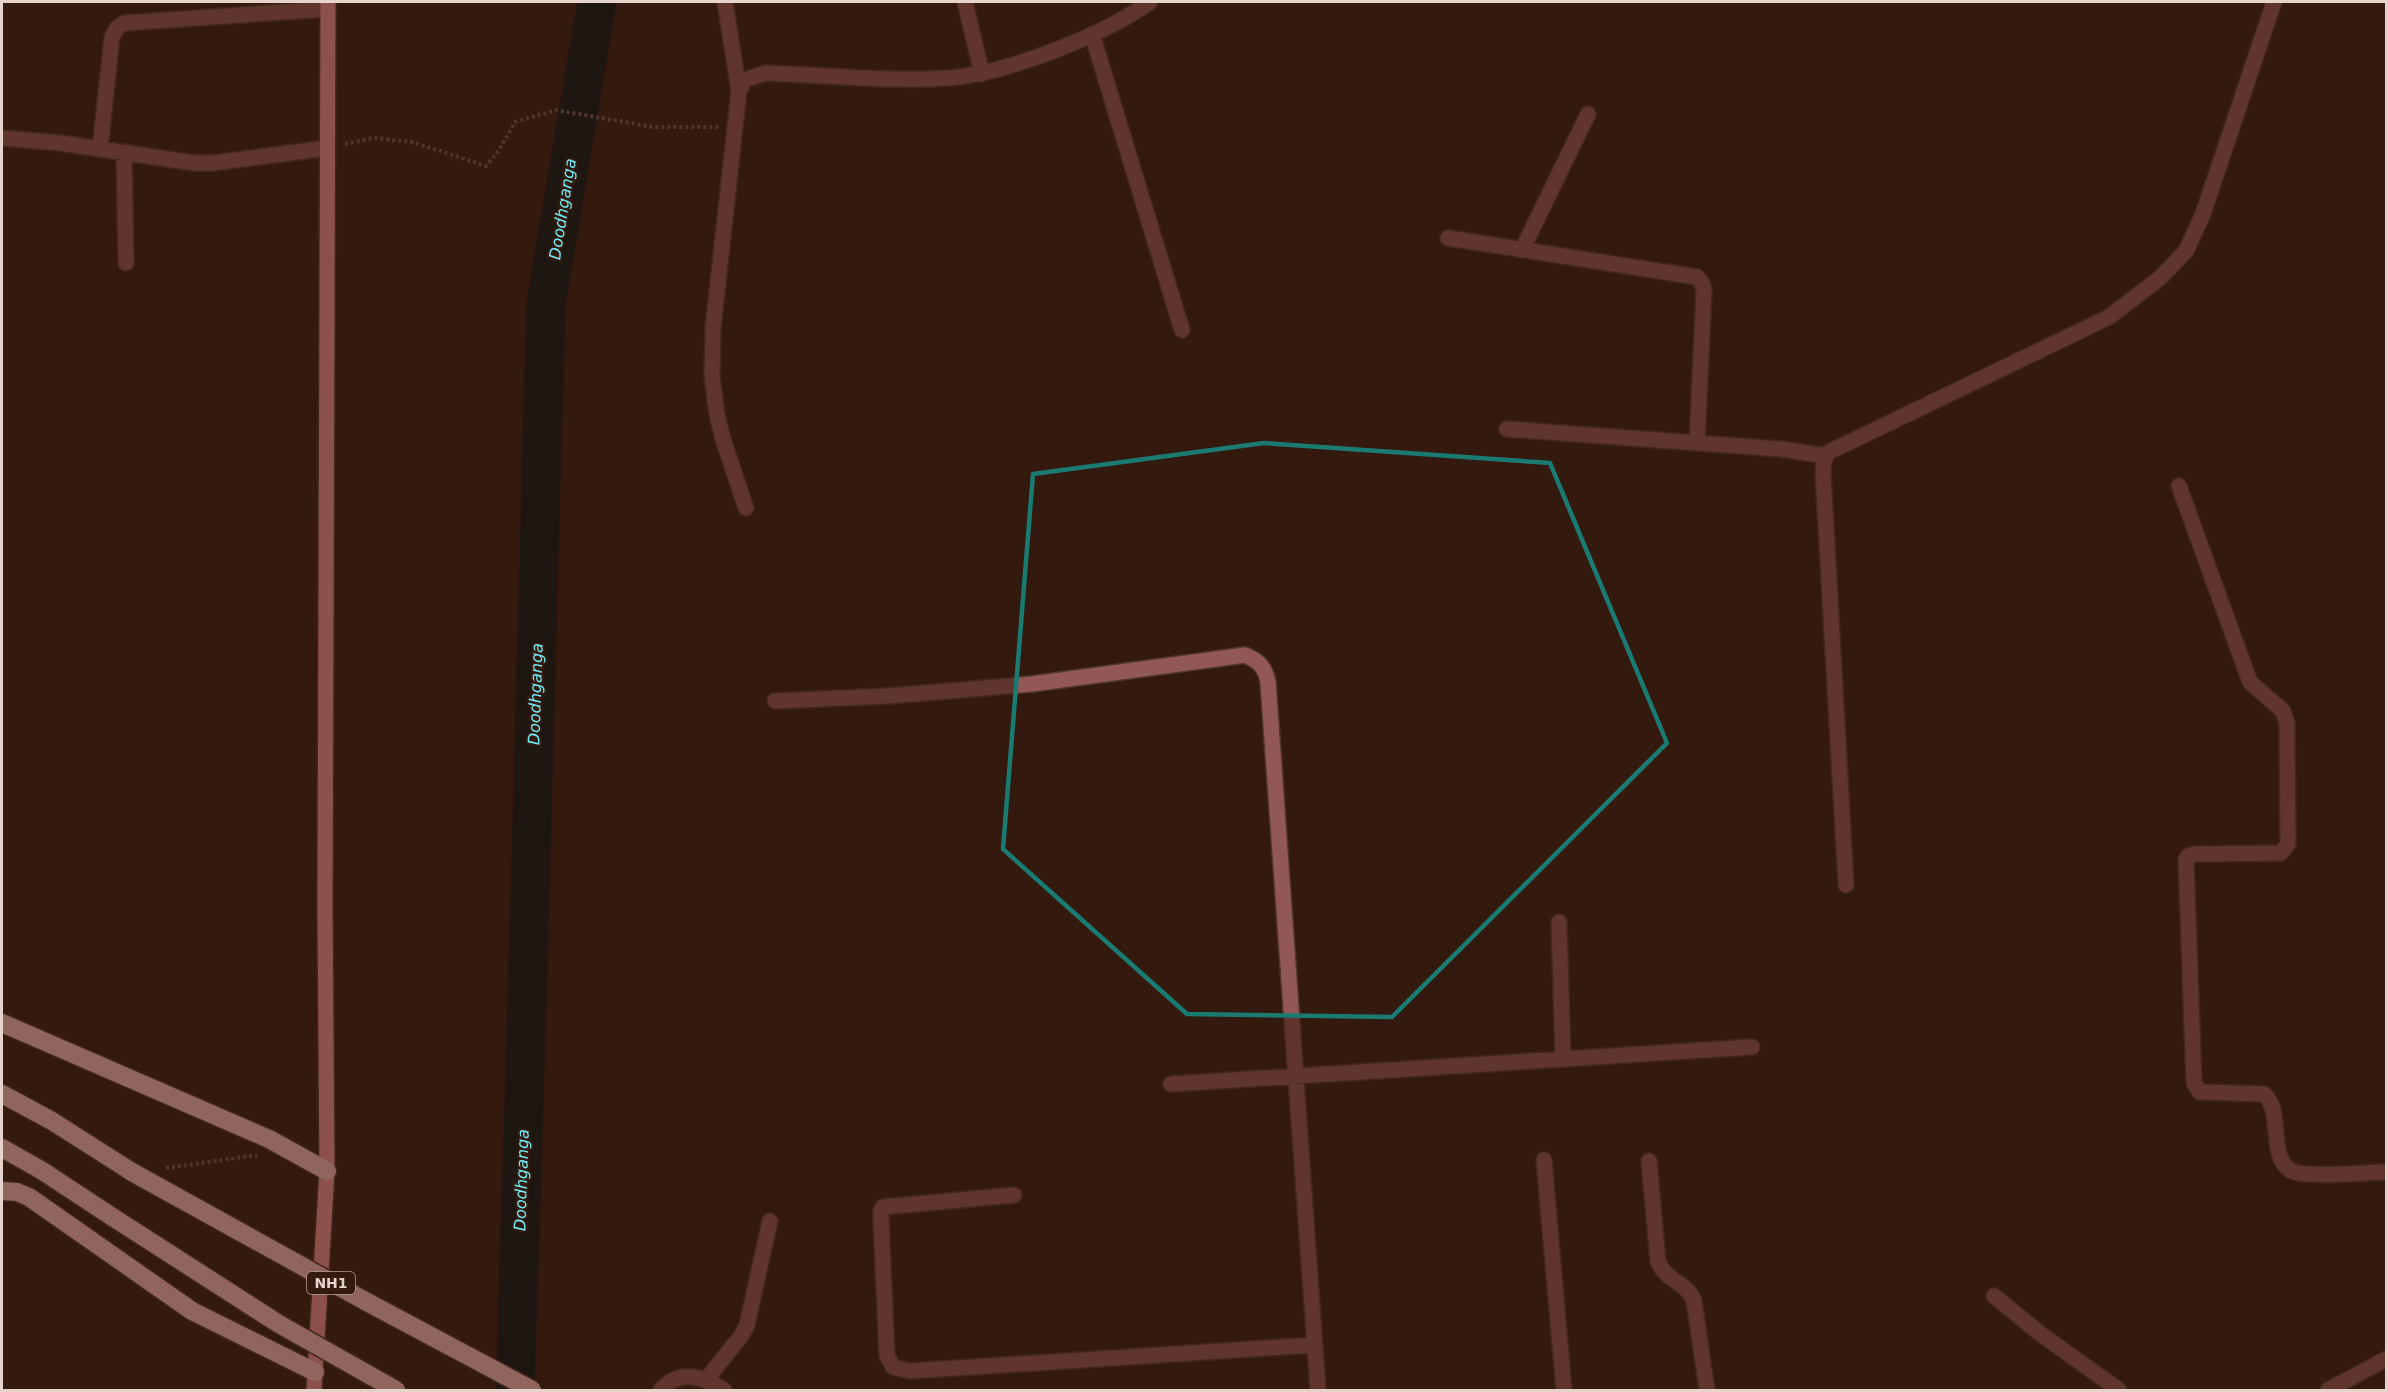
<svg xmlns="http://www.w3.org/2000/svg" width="2388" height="1392" font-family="'DejaVu Sans',sans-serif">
	<rect width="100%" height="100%" fill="#34190e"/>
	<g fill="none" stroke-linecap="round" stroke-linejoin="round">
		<path stroke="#041314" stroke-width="39" d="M515,1390L526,1040L546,303L597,2"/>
		<defs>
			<path id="minor" d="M725,2L739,91
				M965,2L982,74
				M1092,34L1182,330
				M2,138L60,143L194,163H213L327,148
				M100,149L112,37L117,28L124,23L328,9
				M124,153L126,263
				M1448,238L1697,277L1702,283L1704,290L1697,443
				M1522,250L1588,114
				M1507,429L1781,449L1826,456
				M2179,486L2250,682L2283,711L2287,724L2288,844L2281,853L2194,854L2188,856L2186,860L2194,1083L2200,1092L2264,1094C2275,1104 2274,1118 2276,1132C2277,1145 2278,1162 2290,1170C2303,1179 2368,1172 2386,1172
				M746,508L723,439L717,415L712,376L713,328L735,127L739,91L745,80L765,73C825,75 887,82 947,78C1006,74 1102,36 1150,2
				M775,701L888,696L1032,684L1245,655C1259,661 1265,667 1268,682L1318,1390
				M1846,885L1823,473L1824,460L1829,452L2109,317L2160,278L2186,251L2203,214L2274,2
				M1559,922L1563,1058
				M1171,1084L1752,1047
				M1544,1160L1564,1390
				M1649,1161L1658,1261C1666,1282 1686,1281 1694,1301L1707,1390
				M1014,1195L883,1207L881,1212V1220L887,1356L893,1367L910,1371L1314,1345
				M1994,1296L2042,1335L2119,1390
				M706,1380L741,1336L747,1325L770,1221
				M661,1390C679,1368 704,1377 724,1390
				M2328,1390L2386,1359"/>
			<path id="major" d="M314,1390L327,1171L325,908L328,2"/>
			<path id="highway" d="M2,1023L269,1139L327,1171
				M2,1094L52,1121L132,1172
				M2,1148L41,1170L114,1218
				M2,1191L17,1192L29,1197L192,1311L315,1372"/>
		</defs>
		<use href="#minor" stroke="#50372c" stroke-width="18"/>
		<use href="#major" stroke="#50372c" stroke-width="18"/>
		<use href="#highway" stroke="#50372c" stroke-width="21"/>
		<path stroke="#70574d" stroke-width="4" stroke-dasharray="3 3" stroke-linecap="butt" d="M345,144L374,138L412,142L486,166L497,153L515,122L556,110L652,127H719
			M166,1168L257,1155"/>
		<use href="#minor" stroke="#925856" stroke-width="15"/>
		<use href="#major" stroke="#f69693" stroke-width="15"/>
		<use href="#highway" stroke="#fcc1be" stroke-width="18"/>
		<defs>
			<path id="highway-bridge" d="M132,1172L367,1302L532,1390
				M114,1218L279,1324L396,1390"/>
		</defs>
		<use href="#highway-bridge" stroke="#50372c" stroke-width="21" stroke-linecap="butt"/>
		<use href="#highway-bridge" stroke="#fcc1be" stroke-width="18"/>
	</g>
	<path d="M0 0H2388V1392H0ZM1264,443L1550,463L1667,743L1392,1017L1187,1014L1003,849L1033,474Z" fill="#34190e" fill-opacity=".55" fill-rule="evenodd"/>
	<path fill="none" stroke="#1a7b73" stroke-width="4.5" stroke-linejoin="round" d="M1264,443L1550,463L1667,743L1392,1017L1187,1014L1003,849L1033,474Z"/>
	<g text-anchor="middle" stroke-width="4.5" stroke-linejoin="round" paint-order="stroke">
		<rect fill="#34190e" stroke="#b19b92" stroke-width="1.5" x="307" y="1272" width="48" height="22" rx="4.5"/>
		<g font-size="14" font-weight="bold" fill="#e6d3cb">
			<text x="331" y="1288">NH1</text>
		</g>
		<g font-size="16" font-style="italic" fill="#6fedf8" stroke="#34190e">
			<text transform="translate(562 209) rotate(-81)" y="6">Doodhganga</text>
			<text transform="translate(535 694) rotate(-88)" y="6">Doodhganga</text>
			<text transform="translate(521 1180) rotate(-88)" y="6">Doodhganga</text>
		</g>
	</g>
	<rect width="2388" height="1392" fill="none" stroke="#e6d3cb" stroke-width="6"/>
</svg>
